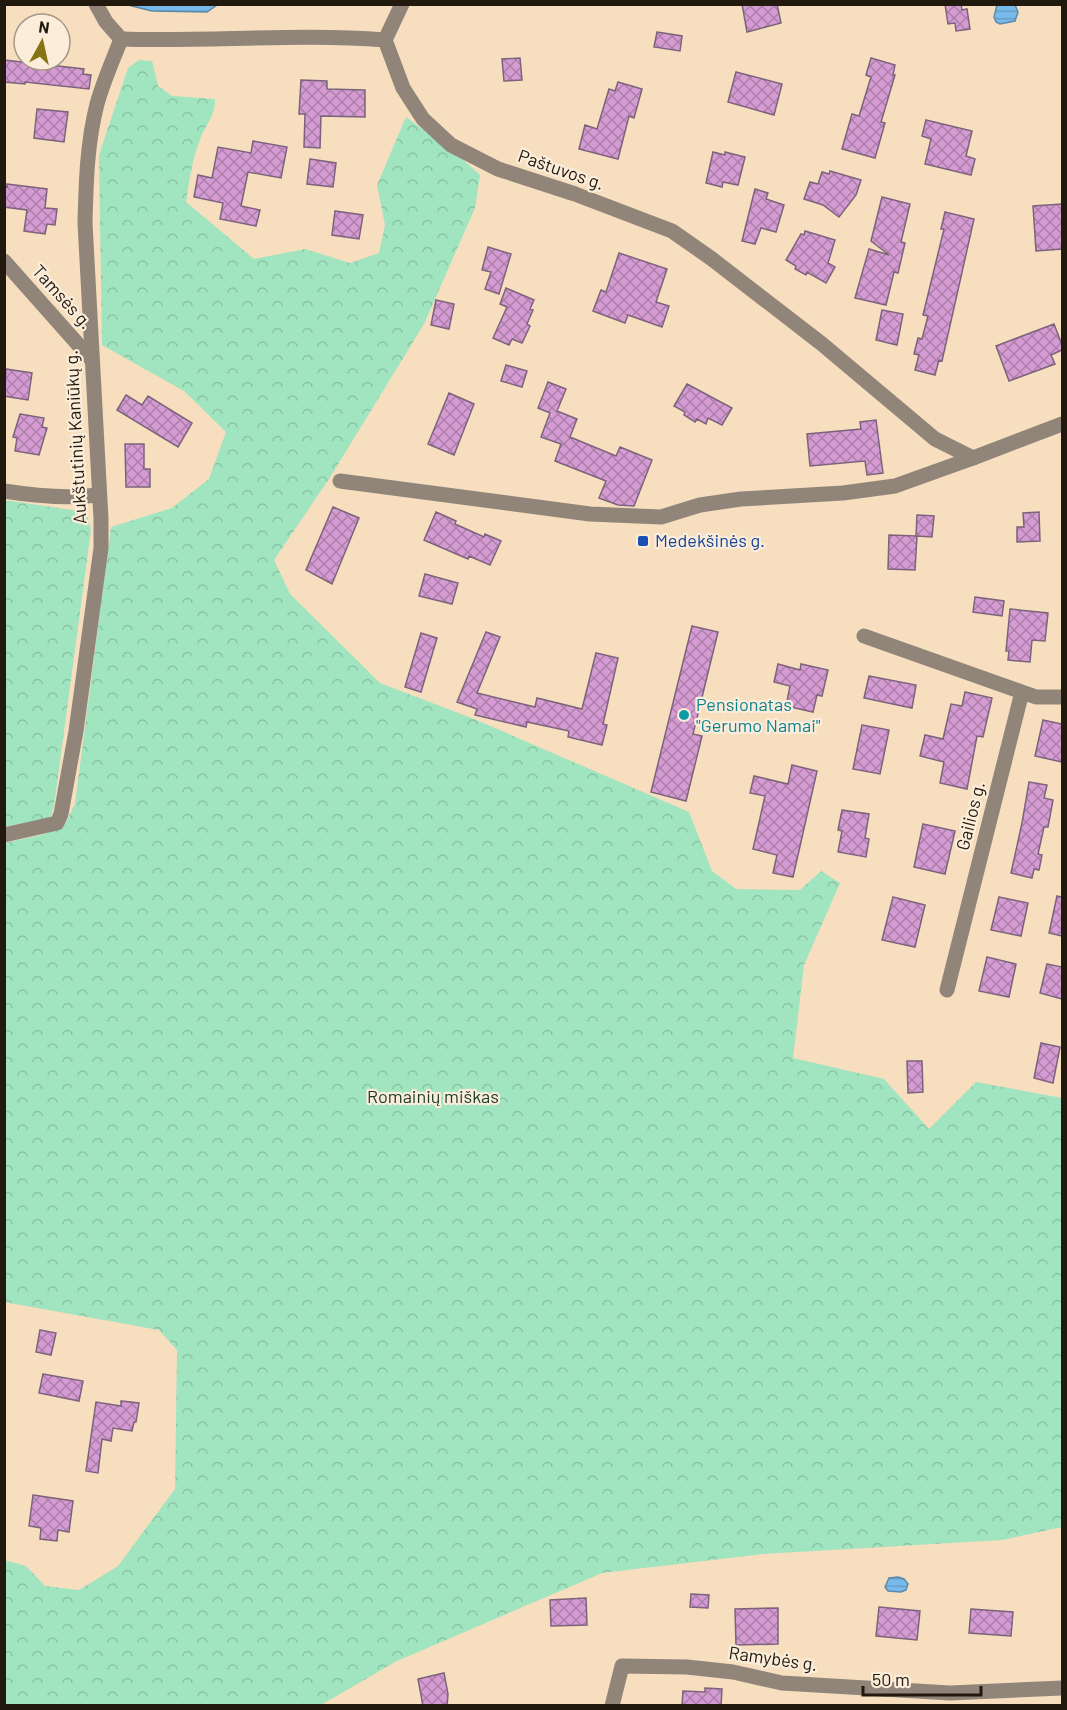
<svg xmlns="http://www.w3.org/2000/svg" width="1067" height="1710" font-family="Barlow,sans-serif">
	<defs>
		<pattern id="forest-crowns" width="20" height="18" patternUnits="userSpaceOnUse" patternTransform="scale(1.5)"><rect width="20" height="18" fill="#a0e4c0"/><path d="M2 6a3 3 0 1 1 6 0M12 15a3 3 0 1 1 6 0" fill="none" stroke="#8ac3a4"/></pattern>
		<pattern id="water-rules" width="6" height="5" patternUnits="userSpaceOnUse" patternTransform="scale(1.5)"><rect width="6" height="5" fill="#77baeb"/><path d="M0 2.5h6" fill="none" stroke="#679fc8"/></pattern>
		<pattern id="building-cross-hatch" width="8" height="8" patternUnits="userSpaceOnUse" patternTransform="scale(1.5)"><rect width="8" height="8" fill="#d59cd3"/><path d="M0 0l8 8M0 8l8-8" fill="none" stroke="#ac7eaa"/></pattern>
	</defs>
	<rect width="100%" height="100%" fill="#f6debf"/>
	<path fill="url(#forest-crowns)" d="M139,60L152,61L158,86L172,96L215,99C216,116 204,126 199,142C192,161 189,182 186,202L254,259L305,249L350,263L379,253L385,225L377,185L406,117L460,157L480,175L475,208L424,324L329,479L274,560L290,594L380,683L474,719L689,812L712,871L736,889L800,890L821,871L840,883L804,965L793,1058L884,1079L929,1129L976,1082L1062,1098V1527L1002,1540L763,1554L602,1573L397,1661L319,1706L5,1705L4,1560L26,1566L45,1586L79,1590L118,1566L175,1489L177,1350L159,1330L4,1302L5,843L45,834L65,824L75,804L111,527L172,508L209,479L226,432L184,391L102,345L99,155L128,68Z
		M4,500L86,512L91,530L54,806L50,818L5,827Z"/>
	<path fill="url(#water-rules)" stroke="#5d8aa9" stroke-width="1.5" d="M128,5H217L207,12L152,11Z
		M997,5H1015L1018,12L1015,21L1000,24L996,22L994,17Z
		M898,1577L904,1579L908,1584L906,1590L901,1592L888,1591L885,1587L889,1578Z"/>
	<path fill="url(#building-cross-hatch)" stroke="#7c637b" stroke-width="1.5" d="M742,4H777L781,23L747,32Z
		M945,4H961L962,10L967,9L970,29L956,31L955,23L948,24Z
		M657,32L682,36L680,51L654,47Z
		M520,58L522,80L504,81L502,59Z
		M871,58L895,65L893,75H895L881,122L885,123L875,158L842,149L852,114L859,116L871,77L866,75Z
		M4,60L84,69L83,74L91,75L89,89L25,82V84L4,82Z
		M736,72L782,84L774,115L728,102Z
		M301,80L327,81V89L365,90V117L321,116L320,148L304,147L305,114H299Z
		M618,82L642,89L634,118L629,116L618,159L579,149L585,125L597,129L609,89L615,91Z
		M37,109L68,112L64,142L34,138Z
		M926,120L972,131L966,156L975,159L971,175L925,164L931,139L922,136Z
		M253,141L287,147L281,178L248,172L241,206L260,210L256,226L220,219L223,203L194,197L198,175L212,178L218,147L251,153Z
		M713,152L725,155V152L745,157L738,185L723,182L722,187L706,183Z
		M310,159L336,163L333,187L307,184Z
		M830,171L861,180L856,195L839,217L823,205L804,199L810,182L818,184L822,172L829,174Z
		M7,184L47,189L45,208L57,209L55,225L47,224L45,234L24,231L27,210L4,207V186L7,187Z
		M755,189L768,193L766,199L784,205L776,232L761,228L755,244L742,241Z
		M882,197L910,204L901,242L905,243L898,273L894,272L886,305L855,298L869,249L889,255L871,241Z
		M1062,204V249L1036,251L1033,206Z
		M335,211L363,215L359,239L332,235Z
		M945,212L974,219L942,361L939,360L935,375L915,370L919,355L914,354L918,338L922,339L928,316L923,315L944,229H941Z
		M805,231L835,240L828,263L835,267L826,283L807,272L806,275L795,269L796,266L786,260L801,234L804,235Z
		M488,247L511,254L499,294L485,289L491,272L482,270Z
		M619,253L667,269L656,302L669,306L662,327L628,315L625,323L593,311L601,290L606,292Z
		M506,288L534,300L530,309L533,310L527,324L530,326L522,343L512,339L509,345L493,338L507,307L500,304Z
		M436,300L454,304L449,329L431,325Z
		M882,310L903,314L897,345L876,340Z
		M1054,324L1062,345V350L1051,355L1055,364L1009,381L996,346Z
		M506,365L527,371L522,387L501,381Z
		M6,369L32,373L28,400L4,396Z
		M548,382L566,389L557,411L577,419L570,437L616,456L620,447L652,460L634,506L618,505L599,498L606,481L555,461L561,444L541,437L550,413L538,408Z
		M687,384L732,408L722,425L708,418L706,424L697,419L695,422L684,415L685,412L674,406Z
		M449,393L474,404L454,455L428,444Z
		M126,395L142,405L148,396L192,423L178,447L117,410Z
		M20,414L44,418L42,427L47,428L39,455L15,451L17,438L13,437Z
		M876,420L883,473L867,475L865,461L810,466L807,434L861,429L860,422Z
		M125,444H144V469H150V487H126Z
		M333,507L359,518L332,584L306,570Z
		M436,512L456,521L455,524L484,537L485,534L501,541L490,565L469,556L468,559L424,540Z
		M1039,512L1040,541L1017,542V527H1024L1023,513Z
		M917,515L934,516L932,537L917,536L915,570L888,569L889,535L916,536Z
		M425,574L458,583L452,604L419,596Z
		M975,597L1004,601L1002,616L973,612Z
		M1010,609L1048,613L1045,641L1032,640L1030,662L1008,660L1009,651H1006Z
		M692,626L718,632L693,734L702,736L686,801L651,792Z
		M486,632L500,637L477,693L535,707L537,698L582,709L596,653L618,658L603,724L607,725L602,745L568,737L569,731L527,722L526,727L475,715L477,709L457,702Z
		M421,633L437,638L421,692L405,687Z
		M778,664L800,670L801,664L828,670L822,696L817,695L813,712L786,706L790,686L774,682Z
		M869,676L916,685L912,708L864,698Z
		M965,692L992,698L983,737L977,736L967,789L940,783L944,762L920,756L925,735L943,739L951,704L962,706Z
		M1043,720L1062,724V762L1035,756Z
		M862,725L889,730L880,774L853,769Z
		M792,765L817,771L793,877L773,873L777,855L753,849L765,796L750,793L754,776L788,784Z
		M1029,782L1047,785L1044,798L1053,800L1048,827H1044L1038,854L1042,855L1039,870L1034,869L1032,878L1011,873L1022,823Z
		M842,810L869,814L865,838L869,839L866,857L838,852L842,831L838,830Z
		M923,824L955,831L945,874L914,867Z
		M1057,896L1062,897V936L1049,933Z
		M893,897L925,905L915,947L882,940Z
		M999,897L1028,903L1021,936L991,930Z
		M987,957L1016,964L1009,997L979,991Z
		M1047,964L1062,967V999L1040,993Z
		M1041,1043L1060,1047L1053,1083L1034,1078Z
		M907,1061H922L923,1092L908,1093Z
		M40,1330L56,1333L51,1355L36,1352Z
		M43,1374L83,1381L79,1401L39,1393Z
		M121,1401L139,1403L136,1422H134L132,1431L113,1428L111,1441L102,1439L98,1473L86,1471L96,1402L121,1406Z
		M33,1495L73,1501L69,1532L58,1530L57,1541L40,1539L41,1528L29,1526Z
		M691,1594L709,1595L708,1608L690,1607Z
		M586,1598L587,1625L551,1626L550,1600Z
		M879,1607L920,1611L917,1640L876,1636Z
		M778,1608V1644L736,1645L735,1609Z
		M971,1609L1013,1612L1011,1636L969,1633Z
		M444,1673L448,1694L447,1706H423L418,1679Z
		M705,1688L722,1689L721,1706H682L683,1691L705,1692Z"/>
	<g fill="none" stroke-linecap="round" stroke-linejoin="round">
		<path stroke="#91857a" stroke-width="15" d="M96,4L106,22L121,39
			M385,40L402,4
			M4,261L91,359
			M340,481L590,514L661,517L700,505L741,499L843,493L895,486L973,458
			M4,491C36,496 66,499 98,495
			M864,636L1036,697H1062
			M947,990L1022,692
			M612,1706L622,1666L687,1667L733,1672L782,1683L950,1693L1062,1688"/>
		<path stroke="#91857a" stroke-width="15" d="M4,835L57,823L61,814L76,731L101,548V519L85,223C86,183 87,143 97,104C103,82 113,60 121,39C209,42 298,33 385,40L403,88L423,119L451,145L498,169L575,194L672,231L712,259L822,344L935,439L973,458L1062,424"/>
	</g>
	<rect fill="#1a4fb4" stroke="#fbedda" stroke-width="2" x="637" y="535" width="12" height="12" rx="3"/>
	<circle fill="#0f9aa8" stroke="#fbedda" stroke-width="2" cx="684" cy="715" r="6"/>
	<g text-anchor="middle" stroke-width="4.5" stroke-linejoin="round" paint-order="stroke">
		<g font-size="18" fill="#21190e" stroke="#fbedda">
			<text transform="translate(561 170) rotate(19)" y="6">Paštuvos g.</text>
			<text transform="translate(62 297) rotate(48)" y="6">Tamsės g.</text>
			<text transform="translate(76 437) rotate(-93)" y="6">Aukštutinių Kaniūkų g.</text>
			<text transform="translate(971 816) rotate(-76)" y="6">Gailios g.</text>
			<text transform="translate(773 1659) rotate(8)" y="6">Ramybės g.</text>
		</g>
		<g font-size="18" fill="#164399" stroke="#fbedda" text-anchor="start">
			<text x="655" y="547">Medekšinės g.</text>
		</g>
		<g font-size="18" fill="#0d838f" stroke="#fbedda" text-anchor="start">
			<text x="696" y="711">Pensionatas<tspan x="696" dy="21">"Gerumo Namai"</tspan></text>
		</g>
		<g font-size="18" fill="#183b2a" stroke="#fbedda">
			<text x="433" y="1103">Romainių miškas</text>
		</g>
	</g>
	<rect width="1067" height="1710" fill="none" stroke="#21190e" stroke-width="12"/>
	<g transform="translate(42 42) rotate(8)"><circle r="28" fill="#fbedda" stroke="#a49888" stroke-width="1.5"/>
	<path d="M0-4.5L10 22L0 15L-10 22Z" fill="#857315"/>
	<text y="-9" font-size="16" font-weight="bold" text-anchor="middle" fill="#21190e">N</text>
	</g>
	<path d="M863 1686v9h118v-9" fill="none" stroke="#21190e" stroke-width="3"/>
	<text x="872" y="1686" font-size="18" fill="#21190e" stroke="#fbedda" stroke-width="4.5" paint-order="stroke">50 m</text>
</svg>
